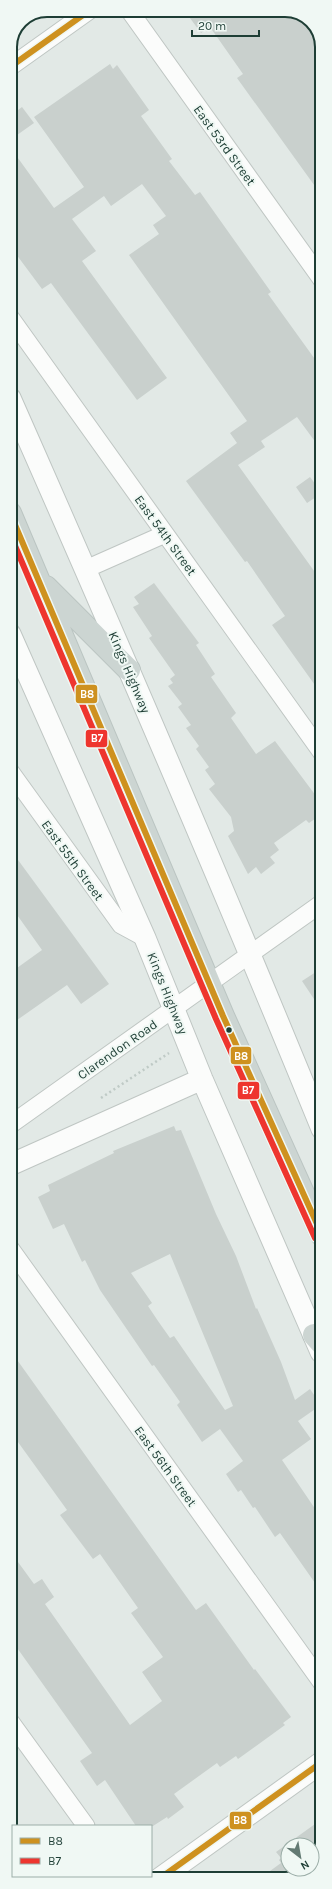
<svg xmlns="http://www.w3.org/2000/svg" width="332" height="1889" font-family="Karla,sans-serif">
	<rect width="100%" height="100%" fill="#e2e9e6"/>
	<path fill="#c9d0cd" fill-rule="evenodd" d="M184,10H290L311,21L322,42V196L237,78L243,74L210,27L201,33Z
		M110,64L113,69L117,65L149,110L141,116L172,159L169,161L195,195L200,192L271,292L268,294L322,369V451L297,417L261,441L265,447L238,465L322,582V695L272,625L285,616L247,561L245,562L186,481L237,443L230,433L247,421L129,255L159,234L153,225L166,216L142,184L111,206L104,196L72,219L96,251L82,261L167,378L137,400L51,283L42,289L10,246V147L54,208L84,187L34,117Z
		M22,107L34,123L10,140V116Z
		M310,477L322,493L307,503L296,487Z
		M154,583L199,643L196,645L215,674L211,677L236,713L231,718L256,754L275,741L322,804V814L309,823L306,820L274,843L279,850L270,857L275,863L261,874L256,867L248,874L228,836L234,831L231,817L209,789L215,784L205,770L209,767L196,749L199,746L186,728L191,725L178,707L182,704L168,686L173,683L170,679L175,675L149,638L152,636L133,607L139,604L134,597Z
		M10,849L109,984L81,1004L67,985L10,1025V973L42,950L10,905Z
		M322,968V1011L302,981Z
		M174,1126L176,1131L181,1130L216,1214L236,1256L256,1309L257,1308L281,1362L295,1400L310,1389L321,1405L298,1421L311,1439L282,1460L322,1519V1593L280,1533L275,1537L255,1507L253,1508L241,1490L238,1492L226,1474L243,1461L220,1429L202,1442L177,1405L180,1402L154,1365L152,1366L100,1290L85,1260L82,1262L64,1224L53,1229L38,1197L50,1191L48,1185L114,1153L113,1151ZM170,1254L233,1406L225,1410L174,1336L170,1338L158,1321L148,1306L152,1303L131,1273Z
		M10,1350L196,1610L206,1603L254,1670L255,1669L291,1717L283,1723L285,1725L238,1759L236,1756L220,1767L217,1763L174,1794L184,1807L168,1819L167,1817L153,1826H136L105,1780L97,1786L80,1761L92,1753L10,1638V1551L34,1584L42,1579L54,1597L45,1604L130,1725L162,1701L142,1672L163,1657L131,1613L138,1608L100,1554L93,1559L60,1515L67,1510L10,1431Z
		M322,1819V1842L313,1867L312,1845H288V1869H308L290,1879H259L281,1863L279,1860L281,1858L276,1852Z"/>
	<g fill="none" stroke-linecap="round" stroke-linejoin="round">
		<defs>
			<path id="minor" d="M129,10L322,280
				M10,67L90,10
				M10,317L322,753
				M86,569L165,534
				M10,771L121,925L145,938
				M10,1125L322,903
				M10,1248L322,1683
				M10,1721L86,1826
				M122,1876L124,1879"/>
			<path id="tertiary" d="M10,398C117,640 222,884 322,1129
				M10,634L145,938L202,1079L321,1352
				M10,1165L202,1079
				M159,1879L322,1762"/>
			<path id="primary" d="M10,513L223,1016L322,1235
				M46,587L129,670
				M314,1335L322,1344"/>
		</defs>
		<use href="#minor" stroke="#bfc6c3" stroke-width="19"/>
		<use href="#tertiary" stroke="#bfc6c3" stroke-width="23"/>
		<use href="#primary" stroke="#bbc5c2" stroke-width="24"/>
		<path stroke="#bfcac6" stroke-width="2.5" stroke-dasharray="2 3" stroke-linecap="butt" d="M101,1098L169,1053"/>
		<use href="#minor" stroke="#fbfcfb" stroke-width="17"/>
		<use href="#tertiary" stroke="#fbfcfb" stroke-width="21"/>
		<use href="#primary" stroke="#ccd5d2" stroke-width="22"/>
		<defs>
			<path id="bus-1" d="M10,67L90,10
				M10,513L223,1016L322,1235
				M159,1879L322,1762"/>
			<path id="bus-2" d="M10,534L216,1019L315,1238"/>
		</defs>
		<use href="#bus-1" stroke="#f0f8f4" stroke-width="9"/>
		<use href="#bus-2" stroke="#f0f8f4" stroke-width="9"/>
		<use href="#bus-1" stroke="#ce911f" stroke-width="6"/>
		<use href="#bus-2" stroke="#ee352e" stroke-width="6"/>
	</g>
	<circle fill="#1e3e35" stroke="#f0f8f4" stroke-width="1.5" cx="229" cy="1030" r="3.5"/>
	<g text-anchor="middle" stroke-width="4" stroke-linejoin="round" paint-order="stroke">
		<g font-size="13" fill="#1e3e35" stroke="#f0f8f4">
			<text transform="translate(225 145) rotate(54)" y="5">East 53rd Street</text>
			<text transform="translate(166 535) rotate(54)" y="5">East 54th Street</text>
			<text transform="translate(130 672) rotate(67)" y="5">Kings Highway</text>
			<text transform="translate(73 860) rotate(54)" y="5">East 55th Street</text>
			<text transform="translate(168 993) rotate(68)" y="5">Kings Highway</text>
			<text transform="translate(117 1049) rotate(-35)" y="5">Clarendon Road</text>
			<text transform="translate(166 1466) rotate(54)" y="5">East 56th Street</text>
		</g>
	</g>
	<path d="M0 0H332V1889H0ZM47 17H285A30 30 0 0 1 315 47V1842A30 30 0 0 1 285 1872H47A30 30 0 0 1 17 1842V47A30 30 0 0 1 47 17Z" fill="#f0f8f4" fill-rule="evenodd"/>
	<path fill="none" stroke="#1e3e35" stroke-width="2" d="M47 17H285A30 30 0 0 1 315 47V1842A30 30 0 0 1 285 1872H47A30 30 0 0 1 17 1842V47A30 30 0 0 1 47 17Z"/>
	<g stroke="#f0f8f4" stroke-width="1.5">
		<rect x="75" y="684" width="23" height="20" rx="4" fill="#ce911f"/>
		<rect x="85" y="729" width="23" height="19" rx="4" fill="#ee352e"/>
		<rect x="230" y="1046" width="22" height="19" rx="4" fill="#ce911f"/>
		<rect x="237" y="1081" width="23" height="19" rx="4" fill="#ee352e"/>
		<rect x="229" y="1811" width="23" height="19" rx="4" fill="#ce911f"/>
	</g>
	<g font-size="11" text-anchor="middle" font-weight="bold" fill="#fff">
		<text x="87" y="698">B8</text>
		<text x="97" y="742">B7</text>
		<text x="241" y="1060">B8</text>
		<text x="248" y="1094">B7</text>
		<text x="240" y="1824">B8</text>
	</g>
	<rect x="12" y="1825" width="140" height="52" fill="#f0f8f4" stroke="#9caea8"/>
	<rect x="20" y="1838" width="20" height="6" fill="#ce911f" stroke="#9caea8"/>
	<text x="48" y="1845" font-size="12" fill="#1e3e35">B8</text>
	<rect x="20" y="1858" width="20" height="6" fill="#ee352e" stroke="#9caea8"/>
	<text x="48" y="1865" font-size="12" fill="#1e3e35">B7</text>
	<g transform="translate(300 1857) rotate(149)"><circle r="19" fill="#f0f8f4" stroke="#9caea8"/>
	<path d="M0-3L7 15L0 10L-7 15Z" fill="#637a73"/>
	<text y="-6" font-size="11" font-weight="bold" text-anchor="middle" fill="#1e3e35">N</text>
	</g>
	<path d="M192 30v6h67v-6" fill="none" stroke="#1e3e35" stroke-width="2"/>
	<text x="198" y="30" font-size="12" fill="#1e3e35" stroke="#f0f8f4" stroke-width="3" paint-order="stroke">20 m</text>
</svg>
